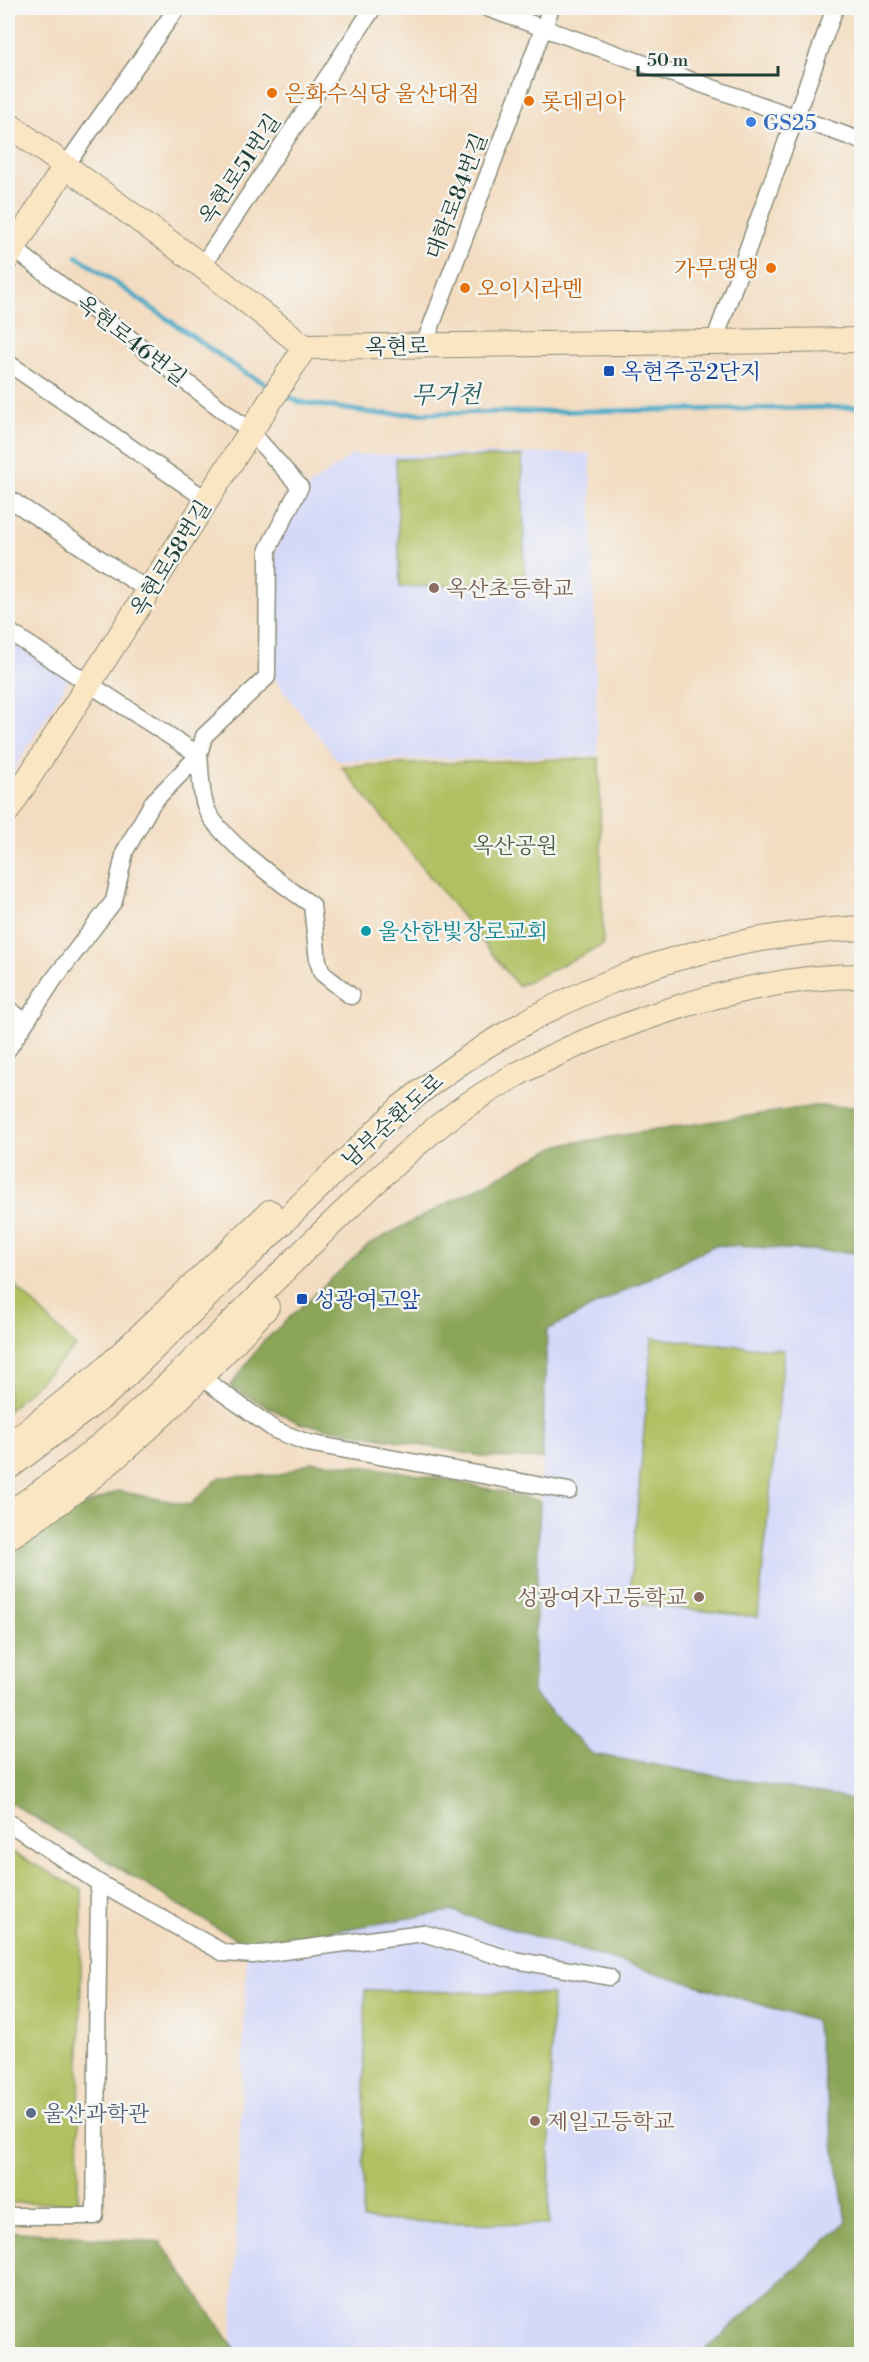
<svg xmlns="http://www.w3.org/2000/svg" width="869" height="2362" font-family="'Libre Bodoni','Noto Serif KR',serif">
	<rect width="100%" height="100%" fill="#f6f6f2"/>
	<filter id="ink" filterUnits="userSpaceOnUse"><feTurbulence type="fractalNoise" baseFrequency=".0167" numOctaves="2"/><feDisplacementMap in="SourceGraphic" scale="12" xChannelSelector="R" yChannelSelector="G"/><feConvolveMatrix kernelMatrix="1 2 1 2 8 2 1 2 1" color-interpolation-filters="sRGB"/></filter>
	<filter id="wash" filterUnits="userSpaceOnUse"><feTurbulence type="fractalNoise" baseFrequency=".008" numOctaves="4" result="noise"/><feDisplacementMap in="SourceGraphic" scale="24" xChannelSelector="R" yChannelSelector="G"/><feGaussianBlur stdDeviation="1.35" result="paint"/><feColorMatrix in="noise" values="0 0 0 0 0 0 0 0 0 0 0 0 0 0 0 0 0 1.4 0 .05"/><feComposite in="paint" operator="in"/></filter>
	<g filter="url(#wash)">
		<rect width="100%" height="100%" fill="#f3dcc0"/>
		<path fill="#d4d8f9" d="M590,453L598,756L338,761L273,677L275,550L304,490L352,455Z
			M8,639L70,678L8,780Z
			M715,1245L861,1253L862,1791L856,1800L592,1754L533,1693L547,1330Z
			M451,1911L815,2021L846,2222L701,2354H239L232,2346L247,1946Z"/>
		<path fill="#b1c062" stroke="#687e4b" stroke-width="1.5" d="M522,456L525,584L400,587L396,459Z
			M599,758L603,945L518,986L341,766Z
			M8,1278L76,1347L8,1411Z
			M652,1338L784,1350L758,1617L629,1603Z
			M8,1850L82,1890L78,2203H8Z
			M365,1990L552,1994L549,2225L363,2220Z"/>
		<path fill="#8ca658" stroke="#567246" stroke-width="1.5" d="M814,1106L861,1107V1253L715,1245L547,1330L542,1459L486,1457L299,1423L230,1387L261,1344L369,1244L559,1145Z
			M312,1462C388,1466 466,1483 540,1501L533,1693L592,1754L856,1800L861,1791V2354H701L846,2222L815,2021L451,1911L247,1946L8,1801V1551L75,1510L118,1491L190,1505L220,1477L280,1475Z
			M8,2231L161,2243L239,2354H8Z"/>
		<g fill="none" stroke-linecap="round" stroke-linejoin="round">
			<path stroke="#44a7c4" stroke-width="5" d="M77,256L245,373L272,387
				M282,393L299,402L379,414L862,407"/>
		</g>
	</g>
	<g filter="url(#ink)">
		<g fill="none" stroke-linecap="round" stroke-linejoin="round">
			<defs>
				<path id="street" d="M487,8L862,141
					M64,168L177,8
					M202,266L373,8
					M714,342L835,8
					M424,345L551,8
					M8,363L207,500
					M8,498L149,591
					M8,631L199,755
					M199,755C201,771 200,795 207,810C220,839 284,886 312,905L318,961L322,973L351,996
					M8,1009L26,1022
					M8,1049L54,979L114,901L125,851L153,802L199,755L204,736L267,677L268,549L300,487L251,432L13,248
					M202,1378L275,1430L308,1443L569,1491
					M8,1822L99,1883L224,1953L253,1955L423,1933L509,1959L609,1977
					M8,2216H95L99,1883"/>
				<path id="secondary" d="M8,124L202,266L305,347L862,340
					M8,257L64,168
					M8,810L305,347
					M8,1446L101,1373L270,1212
					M8,1468L110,1391L401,1107C539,996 684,937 862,928
					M8,1514C134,1432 235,1315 344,1212C384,1174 424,1134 470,1103C529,1063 595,1035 663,1012C727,991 794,976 862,976
					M8,1538C107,1475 188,1393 267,1307"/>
			</defs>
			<use href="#street" stroke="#898c7a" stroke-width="19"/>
			<use href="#secondary" stroke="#898c7a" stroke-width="26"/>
			<use href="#street" stroke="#fff" stroke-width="16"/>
			<use href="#secondary" stroke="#fbe6c4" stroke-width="24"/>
		</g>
	</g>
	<g fill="#e8710a" stroke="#f6f6f2" stroke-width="2">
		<circle cx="272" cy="93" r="6"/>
		<circle cx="529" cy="101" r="6"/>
		<circle cx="771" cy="268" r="6"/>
		<circle cx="465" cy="288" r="6"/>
	</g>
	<circle fill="#3f7fe0" stroke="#f6f6f2" stroke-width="2" cx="751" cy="122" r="6"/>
	<g fill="#1a4fb4" stroke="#f6f6f2" stroke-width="2">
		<rect x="603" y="365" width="12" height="12" rx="3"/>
		<rect x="296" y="1293" width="12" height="12" rx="3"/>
	</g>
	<g fill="#8d6e63" stroke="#f6f6f2" stroke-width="2">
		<circle cx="434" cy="588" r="6"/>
		<circle cx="699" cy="1597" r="6"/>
		<circle cx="535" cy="2121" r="6"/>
	</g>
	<circle fill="#0f9aa8" stroke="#f6f6f2" stroke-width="2" cx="366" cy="931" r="6"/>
	<circle fill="#5c6f8a" stroke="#f6f6f2" stroke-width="2" cx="31" cy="2113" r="6"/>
	<g text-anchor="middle" stroke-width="5" stroke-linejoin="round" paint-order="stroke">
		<g font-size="22" fill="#c56008" stroke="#f6f6f2" text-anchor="start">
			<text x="284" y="101">은화수식당 울산대점</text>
			<text x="541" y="109">롯데리아</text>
			<text x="759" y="276" text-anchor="end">가무댕댕</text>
			<text x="477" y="296">오이시라멘</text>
		</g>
		<g font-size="22" fill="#366cbe" stroke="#f6f6f2" text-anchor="start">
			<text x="763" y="130">GS25</text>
		</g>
		<g font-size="22" fill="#1f3d34" stroke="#f6f6f2">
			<text transform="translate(239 169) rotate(-56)" y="8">옥현로51번길</text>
			<text transform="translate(456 196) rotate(-69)" y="8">대학로84번길</text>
			<text transform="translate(132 340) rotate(38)" y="8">옥현로46번길</text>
			<text transform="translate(397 346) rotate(-1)" y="8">옥현로</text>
			<text transform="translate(170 558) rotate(-58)" y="8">옥현로58번길</text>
			<text transform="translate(392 1120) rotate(-42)" y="8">남부순환도로</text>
		</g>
		<g font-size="22" fill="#164399" stroke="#f6f6f2" text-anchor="start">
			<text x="621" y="379">옥현주공2단지</text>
			<text x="314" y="1307">성광여고앞</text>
		</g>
		<g font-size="22" fill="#785e54" stroke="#f6f6f2" text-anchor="start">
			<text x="446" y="596">옥산초등학교</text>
			<text x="687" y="1605" text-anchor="end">성광여자고등학교</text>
			<text x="547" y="2129">제일고등학교</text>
		</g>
		<g font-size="22" fill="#445e40" stroke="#f6f6f2">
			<text x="515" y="853">옥산공원</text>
		</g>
		<g font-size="22" fill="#0d838f" stroke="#f6f6f2" text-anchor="start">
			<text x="378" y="939">울산한빛장로교회</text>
		</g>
		<g font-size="22" fill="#4e5e75" stroke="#f6f6f2" text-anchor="start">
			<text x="43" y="2121">울산과학관</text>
		</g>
		<g font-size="24" font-style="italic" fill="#2a5d5f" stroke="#f6f6f2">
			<text transform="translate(446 395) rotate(-1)" y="8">무거천</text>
		</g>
	</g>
	<rect width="869" height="2362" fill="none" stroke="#f6f6f2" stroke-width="30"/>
	<path d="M638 66v9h140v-9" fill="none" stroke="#1f3d34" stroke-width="3"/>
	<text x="647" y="66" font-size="18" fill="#1f3d34" stroke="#f6f6f2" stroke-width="4.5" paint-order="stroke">50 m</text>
</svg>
